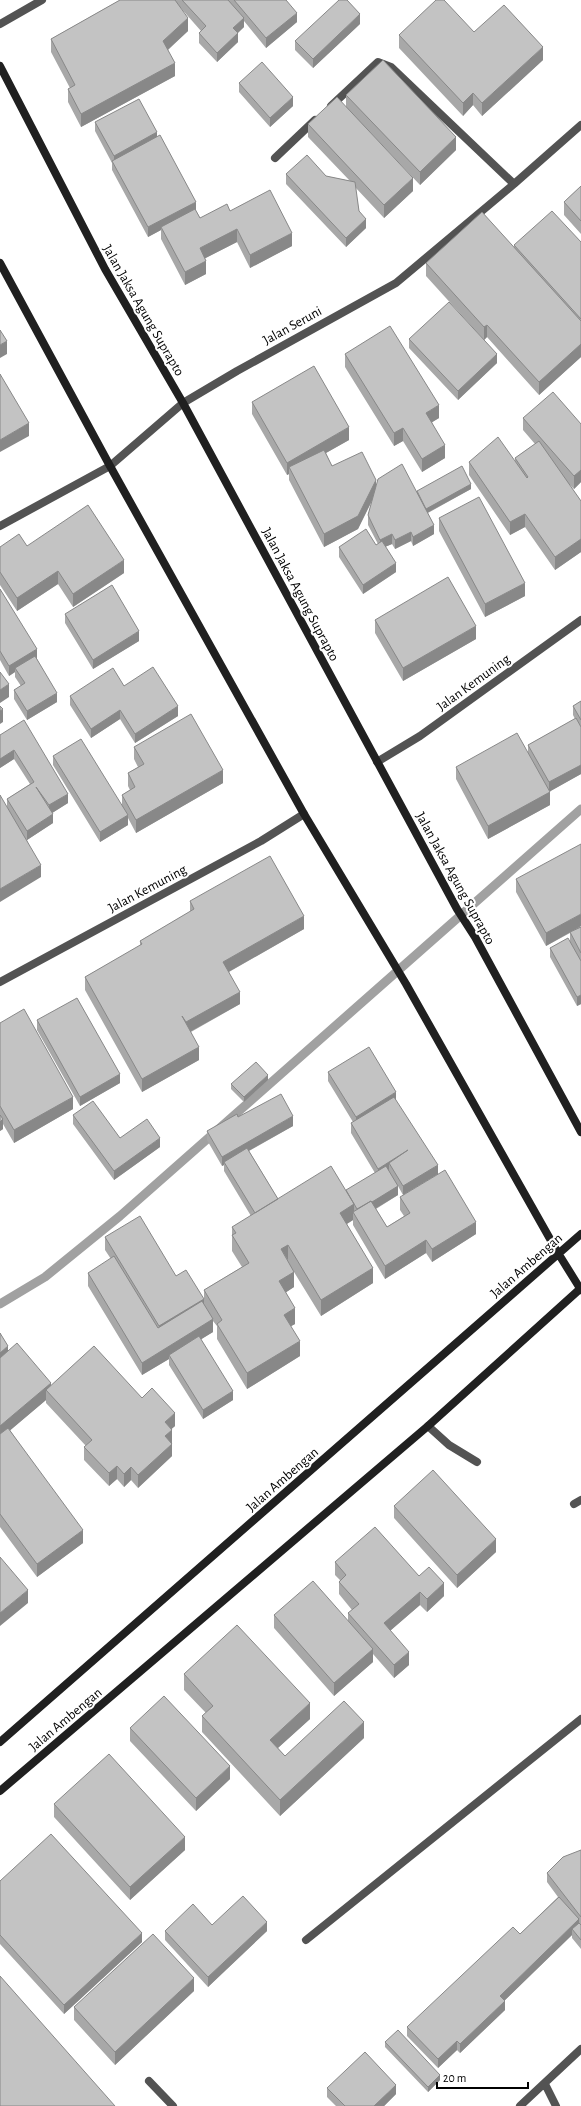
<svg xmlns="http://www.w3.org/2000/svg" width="581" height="2106" font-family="'Alegreya Sans',sans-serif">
	<rect width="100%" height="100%" fill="#fff"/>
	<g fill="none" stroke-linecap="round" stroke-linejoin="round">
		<path stroke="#a1a1a1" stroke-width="9" d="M0,1304L45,1277L120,1216L581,809"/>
		<path stroke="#535353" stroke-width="8" d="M428,1426L449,1445L477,1462
			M574,1504L581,1500
			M149,2081L173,2106"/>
		<path stroke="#535353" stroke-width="8" d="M0,24L42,0
			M331,106L378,62L391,67L514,184
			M275,158L315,120
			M0,526L110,466L183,403L237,371L396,283L514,184L581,125
			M377,762L420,736L581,620
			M0,982L261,841L304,814
			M306,1940L581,1719
			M545,2084L556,2106
			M520,2106L581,2049"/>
		<path stroke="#202020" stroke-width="8" d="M0,66L105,269L183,403L457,909L475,937L581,1132
			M0,263L110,466L304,814L406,984L558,1253L581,1290
			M0,1742L581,1234
			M0,1791L428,1426L581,1288"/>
	</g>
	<path fill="#a8a8a8" d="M120,0H286L297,22L266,48L244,21V27L238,33V42L217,62L199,43V33L201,31L179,6L188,31L168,50L175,76L81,127L68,102V89L70,88L51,52V39Z
		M360,24L313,68L295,50V41Z
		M474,32L543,60L482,116L473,105L463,116L399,48V35Z
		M239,83L293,106L270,127L239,92Z
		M346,95L456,150L420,185L363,125L413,191L384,218L355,187L359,211L366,228L346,247L286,184V174L326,176L350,181L308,137V124L346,107Z
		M95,122L157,136L200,218L230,211L292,246L250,268L237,242L205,258L206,274L185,285L161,239V230L148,237L112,170V163L95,131Z
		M581,186V234L564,215V202Z
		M581,242V357L539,395L487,337L484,340L426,276V263L514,247V245Z
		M409,339L497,363L458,400L409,348Z
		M345,354L439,418L432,422L445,458L422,472L403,441L394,446L345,367Z
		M252,402L349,440L326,453L332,466L376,487L417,491L471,489L428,513L434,534L413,546L411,541L395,549L392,544L385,547L396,572L363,594L339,557V547L376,545L378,544L368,525V515L373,499L358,529L324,547L289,480V474L287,475L252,414Z
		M523,418L581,424V482L574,489L567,482L581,501V552L555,570L525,527L510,535L469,475V462L515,461V458L535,444L523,430Z
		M439,518L525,596L485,617L439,531Z
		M27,546L124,573L73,607L58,584L17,611L0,585V547Z
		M0,589L37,659L57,702L27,720L14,699V690L21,686L15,677V672L9,676L0,660Z
		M65,614L139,641L93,669L65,623Z
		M375,620L476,639L403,681L375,633Z
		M124,686L178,716L135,743L120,719L91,738L70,705V696Z
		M581,701V774L550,791V805L488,839L456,779V767L528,752V745L575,719L573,715V706Z
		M0,735L68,803L52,813L53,823L27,840L41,877L7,807V799L30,784L14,759L0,768Z
		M134,747L223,783L136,833L128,818V825L100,842L53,765V756L122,806V795L130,790L128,786V773L138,767L134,759Z
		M516,879L581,927V1004L577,1006L550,957V948L570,941V933L546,946L516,892Z
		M190,901L304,929L229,972L240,1004L191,1032L199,1060L142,1092L85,990V977L140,946V941L190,912Z
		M37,1020L120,1083L80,1106L37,1030Z
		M0,1023L73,1109L14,1143L3,1124V1129L0,1131Z
		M328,1072L396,1101L438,1174L403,1195L398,1186V1195L376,1209L387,1227L404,1216L400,1210V1197L476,1234L432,1262L426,1253L385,1279L353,1225V1220L347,1224L373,1283L321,1316L294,1272V1287L286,1292L295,1324L291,1326L300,1356L247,1389L217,1339V1326L213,1321V1332L201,1339L233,1400L203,1419L169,1365V1359L142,1375L88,1286V1273L111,1259L105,1250V1237L176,1276L204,1299V1304V1290L242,1267L232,1251V1227L251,1216L224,1171V1165L222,1166L207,1140V1131L238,1117L293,1126L249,1151L278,1199L346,1191L375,1173L351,1133V1123L353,1122L328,1081Z
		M268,1080L244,1102L231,1089V1084Z
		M73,1115L120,1138L160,1147L114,1180L73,1124Z
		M0,1333L8,1351L51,1386L142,1398L175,1426L171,1429L172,1456L138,1488L131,1480L124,1487L117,1479L109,1486L84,1460V1447L86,1446L46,1403V1400L10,1430L83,1543L37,1577L0,1527Z
		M394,1506L496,1552L457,1588L394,1518Z
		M335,1562L419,1576L444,1596L427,1612L420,1605L390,1631L409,1665L394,1678L373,1654V1662L334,1696L274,1628V1615L348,1621V1613L352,1610L339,1594V1582L340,1580L335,1575Z
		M184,1674L310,1719L278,1748L285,1756L364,1738L280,1816L202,1732V1716L206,1713L184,1690Z
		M130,1728L230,1779L196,1811L130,1741Z
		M54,1804L185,1850L130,1900L54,1817Z
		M581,1850V1949L572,1938V1935L505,2000V2010L460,2053L457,2050L438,2068L407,2036V2027L520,1934L558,1897L547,1882V1873Z
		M0,1881L142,1942L64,2014L0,1944Z
		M212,1925L267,1931L208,1987L165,1940V1931Z
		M194,1991L115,2065L74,2020V2007Z
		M385,2042L440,2080L428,2092L385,2047Z
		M327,2088L396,2094L384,2106H336L327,2097Z"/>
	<path fill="#888" d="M297,13V22L266,48V38Z
		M360,14V24L313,68V59Z
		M188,18V31L163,54V41Z
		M244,18V27L233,37V28Z
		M238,33V42L217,62V53Z
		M543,47V60L482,116V103Z
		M175,63V76L81,127V114Z
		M473,93V105L463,116V103Z
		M293,97V106L270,127V118Z
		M157,132V142L114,163V156Z
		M456,137V150L420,185V172Z
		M413,178V191L384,218V205Z
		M196,202V211L161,227V230L148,237V227Z
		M366,219V228L346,247V238Z
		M237,229V242L200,261V248Z
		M292,233V246L250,268V255Z
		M206,261V274L185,285V272Z
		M487,325V337L484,340V327Z
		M7,341V354L0,358V345Z
		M581,344V357L539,395V382Z
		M497,354V363L458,400V391Z
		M439,405V418L426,426V413Z
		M29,423V436L0,452V440Z
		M349,427V440L292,472L289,467V474L287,475V463Z
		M403,428V441L394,446V433Z
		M445,445V458L422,472V459Z
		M581,470V482L574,489V476Z
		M376,480V492L358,529L324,547V534Z
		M471,484V489L425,514V509Z
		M525,514V527L510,535V522Z
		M434,525V534L413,546V537Z
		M411,532V541L395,549V540Z
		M392,534V544L380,549V540Z
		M581,539V552L555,570V557Z
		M124,560V573L73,607V594Z
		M396,563V572L363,594V585Z
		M58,571V584L17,611V598Z
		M525,583V596L485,617V604Z
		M476,626V639L403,681V668Z
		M139,631V641L93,669V660Z
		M37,649V659L17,671L15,668V672L9,676V666Z
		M9,684V697L0,703V690Z
		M57,693V702L27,720V711Z
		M178,706V716L135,743V734Z
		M3,709V722L0,724V711Z
		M120,710V719L91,738V729Z
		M14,750V759L0,768V759Z
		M581,765V774L549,792V782Z
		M223,770V783L136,833V820Z
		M550,792V805L488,839V826Z
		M68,794V803L49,815V805Z
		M53,814V823L27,840V831Z
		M128,815V825L100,842V832Z
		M41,865V877L0,902V889Z
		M581,914V926L546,946V933Z
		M304,916V929L223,975V962Z
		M240,992V1004L186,1034V1022Z
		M581,995V1004L577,1006V997Z
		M199,1047V1060L142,1092V1079Z
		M120,1074V1083L80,1106V1097Z
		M268,1075V1080L244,1102V1097Z
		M396,1092V1102L356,1126V1117Z
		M73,1097V1109L14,1143V1130Z
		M293,1116V1126L225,1164L224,1162V1165L222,1166V1157Z
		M3,1119V1129L0,1131V1122Z
		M160,1138V1147L114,1180V1171Z
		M408,1150L389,1163V1171L378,1178V1169Z
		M438,1165V1174L403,1195V1186Z
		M398,1186V1195L358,1219V1210Z
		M354,1204V1214L353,1212V1220L340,1228V1213Z
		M476,1222V1234L432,1262V1249Z
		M426,1240V1253L385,1279V1266Z
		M288,1245V1260L281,1249Z
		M373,1268V1283L321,1316V1300Z
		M294,1272V1287L279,1297V1281Z
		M204,1299V1311L159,1339V1326Z
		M295,1308V1324L284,1330V1315Z
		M213,1319V1332L171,1358L169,1355V1359L142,1375V1363Z
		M300,1341V1356L247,1389V1373Z
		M8,1346V1359L0,1366V1353Z
		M51,1383V1395L46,1390V1400L0,1439V1426Z
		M233,1391V1400L203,1419V1410Z
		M175,1413V1426L165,1435V1422Z
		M172,1430V1443L165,1449V1436Z
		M172,1444V1456L138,1488V1475Z
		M117,1466V1479L109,1486V1473Z
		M131,1467V1480L124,1487V1474Z
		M83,1530V1543L37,1577V1564Z
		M496,1539V1552L457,1588V1575Z
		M444,1583V1596L427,1612V1599Z
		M28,1590V1603L0,1626V1613Z
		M420,1592V1605L384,1636V1623Z
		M373,1649V1662L334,1696V1683Z
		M409,1652V1665L394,1678V1665Z
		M310,1703V1719L270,1755V1740Z
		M364,1722V1738L280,1816V1800Z
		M230,1766V1779L196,1811V1798Z
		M185,1837V1850L130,1900V1887Z
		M579,1919V1928L572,1929V1935L500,2005V1996Z
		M267,1922V1931L208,1987V1977Z
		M142,1933V1942L64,2014V2005Z
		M194,1978V1991L115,2065V2052Z
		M505,2001V2010L460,2053V2044Z
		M457,2041V2050L438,2068V2059Z
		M440,2075V2080L428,2092V2087Z
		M396,2085V2094L384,2106H374Z"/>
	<path fill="#c3c3c3" stroke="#888" d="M120,0H175L188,18L163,41L175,63L81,114L68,89L75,85L51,39Z
		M182,0H228L244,18L233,28L238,33L217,53L199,33L206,26Z
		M234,0H286L297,13L266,38Z
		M339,0H347L360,14L313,59L295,41Z
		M436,0H444L474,32L504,5L543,47L482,103L473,93L463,103L399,35Z
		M383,60L456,137L420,172L346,95Z
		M262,62L293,97L270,118L239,83Z
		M337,97L413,178L384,205L308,124Z
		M139,99L157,132L114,156L95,122Z
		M160,135L196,202L148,227L112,161Z
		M307,155L326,176L355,182L359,211L366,219L346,238L286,174Z
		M581,186V221L564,202Z
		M270,190L292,233L250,255L237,229L200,248L206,261L185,272L161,227L195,209L200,218L227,204L230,211Z
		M552,211L581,242V319L514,245Z
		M482,212L581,321V344L539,382L487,325L484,327L426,263Z
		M449,302L497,354L458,391L409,339Z
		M390,326L439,405L426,413L445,445L422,459L403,428L394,433L345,354Z
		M0,330L7,341L0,345Z
		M314,366L349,427L287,463L252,402Z
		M0,374L29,423L0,440Z
		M553,392L581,424V470L574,476L523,418Z
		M498,437L527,478L528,477L515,458L539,441L581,501V539L555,557L525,514L510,522L469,462Z
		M324,450L332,466L362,452L376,480L358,516L324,534L289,467Z
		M402,464L434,525L413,537L411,532L395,540L392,534L380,540L368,515L378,479Z
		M462,466L471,484L426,509L417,491Z
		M479,497L525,583L485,604L439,518Z
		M88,505L124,560L73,594L58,571L17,598L0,572V547L19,534L27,546Z
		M366,529L376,545L382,541L396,563L363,585L339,547Z
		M448,577L476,626L403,668L375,620Z
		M112,585L139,631L93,660L65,614Z
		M0,589L37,649L9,666L0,651Z
		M35,656L57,693L27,711L14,690L25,683L15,668Z
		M153,667L178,706L135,734L120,710L91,729L70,696L113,668L124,686Z
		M0,672L9,684L0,690Z
		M581,701V720L573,706Z
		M0,706L3,709L0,711Z
		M191,714L223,770L136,820L122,795L135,787L128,773L144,764L134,747Z
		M576,718L581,727V765L549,782L528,745Z
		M24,720L68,794L49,805L36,787L53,814L27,831L7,799L34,782L14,750L0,759V735Z
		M517,733L550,792L488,826L456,767Z
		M81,739L128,815L100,832L53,756Z
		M0,795L41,865L0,889Z
		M581,844V914L546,933L516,879Z
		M270,856L304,916L223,962L240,992L186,1022L182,1016L199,1047L142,1079L85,977L142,944L140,941L194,909L190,901Z
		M581,927V953L570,932Z
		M568,938L581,961V995L577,997L550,948Z
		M77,998L120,1074L80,1097L37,1020Z
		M24,1009L73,1097L14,1130L0,1106V1023Z
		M369,1047L396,1092L356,1117L328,1072Z
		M256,1062L268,1075L244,1097L231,1084Z
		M281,1094L293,1116L222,1157L207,1131L237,1114L238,1117Z
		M394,1097L438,1165L403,1186L389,1163L408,1150L378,1169L351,1123Z
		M93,1101L120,1138L147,1119L160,1138L114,1171L73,1115Z
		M0,1115L3,1119L0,1122Z
		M247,1148L278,1199L255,1213L224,1162Z
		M331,1166L354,1204L340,1213L373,1268L321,1300L288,1245L281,1249L294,1272L279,1281L295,1308L284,1315L300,1341L247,1373L217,1324L222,1320L204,1290L249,1263L232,1235L236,1233L232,1227Z
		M386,1166L398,1186L372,1202L371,1201L357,1209L346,1190Z
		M445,1170L476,1222L432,1249L426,1240L385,1266L353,1212L371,1201L387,1227L410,1213L400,1197Z
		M140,1216L176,1276L186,1270L204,1299L159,1326L105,1237Z
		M114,1256L158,1328L202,1301L213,1319L142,1363L88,1273Z
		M0,1333L8,1346L0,1353Z
		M199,1336L233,1391L203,1410L169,1355Z
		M17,1343L51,1383L0,1426V1358Z
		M94,1346L142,1398L152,1388L175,1413L165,1422L172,1430L165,1436L172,1444L138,1475L131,1467L124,1474L117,1466L109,1473L84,1447L92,1440L46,1390Z
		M8,1428L83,1530L37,1564L0,1514V1434Z
		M433,1470L496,1539L457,1575L394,1506Z
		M375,1527L419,1576L429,1567L444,1583L427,1599L420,1592L384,1623L409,1652L394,1665L348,1613L359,1604L339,1582L346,1575L335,1562Z
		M0,1557L28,1590L0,1613Z
		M313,1581L373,1649L334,1683L274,1615Z
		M237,1625L310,1703L270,1740L285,1756L344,1701L364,1722L280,1800L202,1716L213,1706L184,1674Z
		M164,1696L230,1766L196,1798L130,1728Z
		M109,1754L185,1837L130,1887L54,1804Z
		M51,1834L142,1933L64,2005L0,1935V1881Z
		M581,1850V1917L547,1873L563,1857Z
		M243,1896L267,1922L208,1977L165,1931L193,1904L212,1925Z
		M559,1897L579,1919L500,1996L505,2001L460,2044L457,2041L438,2059L407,2027L513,1927L520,1934Z
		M579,1923L581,1925V1940L572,1929Z
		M153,1934L194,1978L115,2052L74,2007Z
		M0,1976L115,2106H0Z
		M398,2030L440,2075L428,2087L385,2042Z
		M365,2052L396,2085L374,2106H345L327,2088Z"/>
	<g text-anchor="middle" stroke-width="4" stroke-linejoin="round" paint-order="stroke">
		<g font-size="14" fill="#000" stroke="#fff">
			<text transform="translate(144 310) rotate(60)" y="5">Jalan Jaksa Agung Suprapto</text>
			<text transform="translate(292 325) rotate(-29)" y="5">Jalan Seruni</text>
			<text transform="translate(301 594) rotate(62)" y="5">Jalan Jaksa Agung Suprapto</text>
			<text transform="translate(473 682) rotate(-36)" y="5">Jalan Kemuning</text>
			<text transform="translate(456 878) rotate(61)" y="5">Jalan Jaksa Agung Suprapto</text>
			<text transform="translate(147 888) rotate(-28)" y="5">Jalan Kemuning</text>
			<text transform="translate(526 1265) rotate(-41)" y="5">Jalan Ambengan</text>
			<text transform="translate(282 1479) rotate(-41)" y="5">Jalan Ambengan</text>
			<text transform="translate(65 1719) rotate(-40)" y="5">Jalan Ambengan</text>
		</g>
	</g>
	<path d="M437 2082v6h91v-6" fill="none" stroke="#000000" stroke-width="2"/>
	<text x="443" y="2082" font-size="12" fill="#000000" stroke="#ffffff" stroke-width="3" paint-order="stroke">20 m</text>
</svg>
